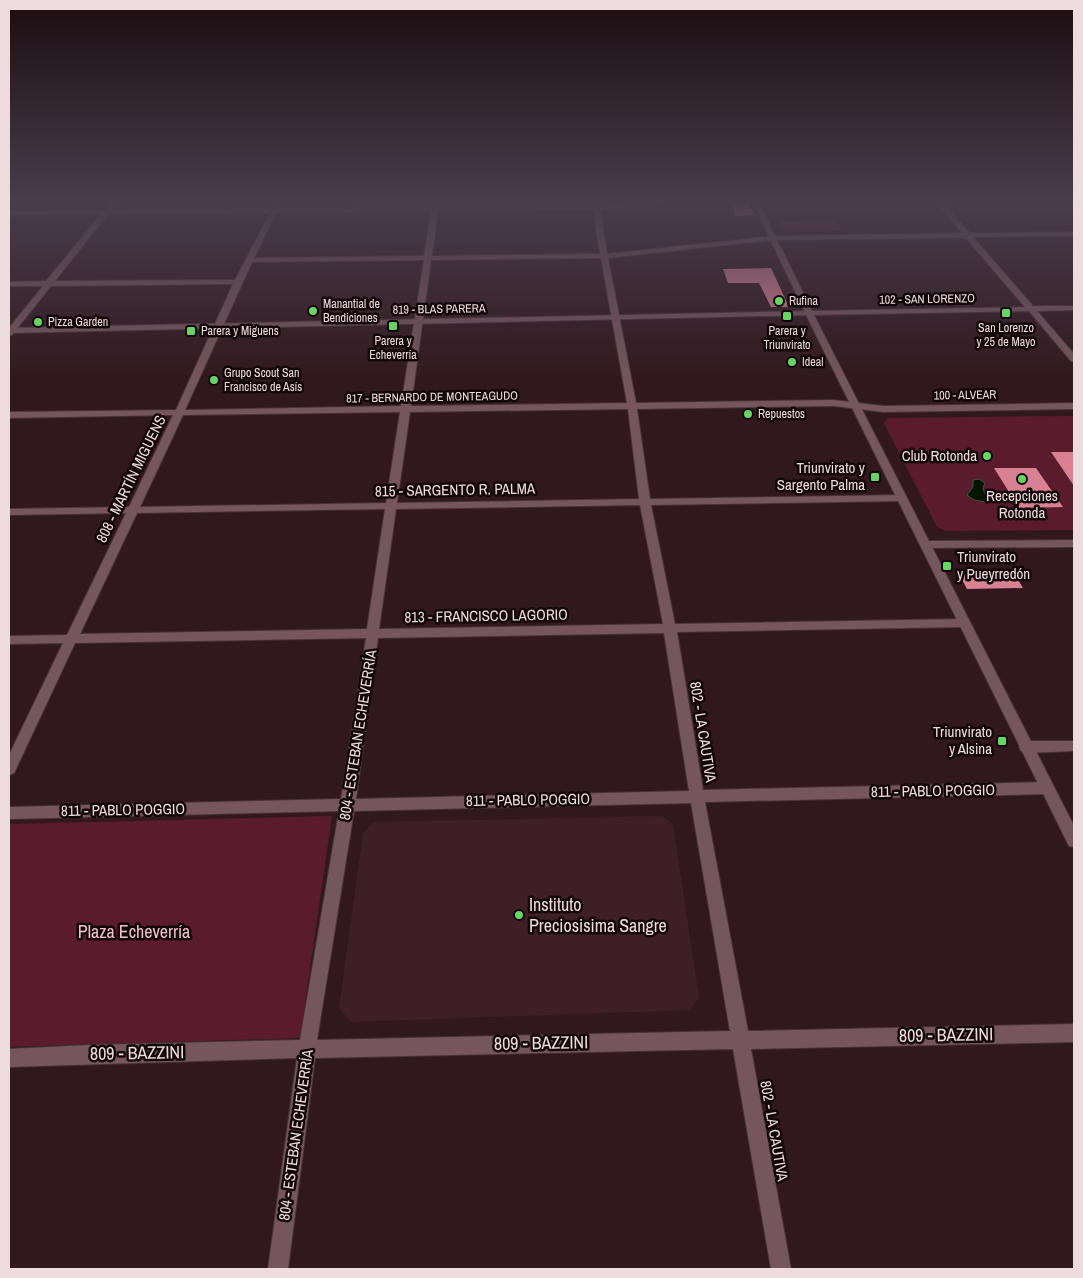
<svg xmlns="http://www.w3.org/2000/svg" width="1083" height="1278" font-family="'Archivo Narrow',sans-serif">
	<rect width="100%" height="100%" fill="#31181e"/>
	<path fill="#3f1f26" d="M662,816L673,824L699,998L690,1010L351,1022L339,1008L363,833L374,822Z"/>
	<path fill="#5a1b2d" d="M835,220L841,231H789L784,229L779,221Z
		M1074,416V530L946,531L937,527L884,423L888,418Z
		M332,816L300,1038L9,1047V824Z"/>
	<path fill="#001600" stroke="#475143" d="M979,479L985,483L983,488L987,500L985,502L974,500L967,495L973,487V480Z"/>
	<path fill="#d78193" d="M731,201H747L755,215L735,216Z
		M771,268L789,307H771L759,283H728L723,269Z
		M1051,452H1074V486Z
		M994,468H1036L1063,507L1019,508Z
		M1014,573L1023,588L967,589L959,574Z"/>
	<g fill="none" stroke-linecap="round" stroke-linejoin="round">
		<defs>
			<path id="minor" d="M112,201H118L111,210L272,209L276,201H282L278,209L432,207L433,201H439L438,207L592,206V201H598L599,206L668,201L665,203L600,210L607,254L774,236L962,233L935,201H941L970,233L1074,232V236L973,237L1033,306H1074V310L1037,311L1074,354V362L1071,361L1029,311L810,315L806,313L810,311L1025,307L966,238L774,240L608,258L636,403L834,400L883,406L1074,403V409L883,412L834,406L637,409L650,499L902,495L907,498L902,501L651,505L675,624L964,619L970,623L964,627L677,632L703,790L1047,782L1052,784L1054,788L1052,792L1047,794L705,802L748,1031L1074,1024V1042L751,1049L791,1269H771L733,1049L315,1058L288,1269H268L297,1058L9,1067V1049L89,1045L300,1040L339,811L9,819V807L341,799L366,638L75,643L16,769L14,773L9,775V755L63,643L9,644V636L67,635L126,513L9,515V509L129,507L173,415L9,418V412L176,410L233,284L51,286L12,335H9V328L43,286H9V282L46,281L101,214L9,215V211L104,210ZM593,210L600,254L432,256L438,211ZM431,211L424,256L254,258L276,213ZM270,213L235,280L55,281L108,214ZM601,258L627,403L411,406L431,260ZM424,260L401,406L185,410L252,262ZM628,409L639,499L397,503L410,412ZM400,412L386,503L140,507L183,415ZM640,505L663,624L379,629L396,509ZM385,509L367,629L80,634L137,513ZM664,633L689,791L356,799L378,638ZM691,803L730,1031L317,1040L354,811Z
				M927,541L1074,540V547L923,548L921,545L923,542Z
				M1026,741H1074V751L1026,753L1021,751L1019,747L1021,743Z"/>
			<path id="tertiary" d="M810,311H813V315L9,333V328Z"/>
			<path id="secondary" d="M752,201H758L818,323L1074,826V847L1069,846L810,323Z"/>
		</defs>
		<use href="#minor" stroke="#473337" stroke-width="2"/>
		<use href="#tertiary" stroke="#473337" stroke-width="2"/>
		<use href="#secondary" stroke="#473337" stroke-width="2"/>
		<use href="#minor" fill="#75565c" fill-rule="evenodd"/>
		<use href="#tertiary" fill="#75565c" fill-rule="evenodd"/>
		<use href="#secondary" fill="#75565c" fill-rule="evenodd"/>
	</g>
	<linearGradient id="sky" x2="0" y2="1"><stop stop-color="#1b0d10"/><stop offset="0.53" stop-color="#483d4c"/><stop offset="1" stop-color="#483d4c" stop-opacity="0"/></linearGradient>
	<rect width="1083" height="380" fill="url(#sky)"/>
	<g fill="#69d464" stroke="#120709" stroke-width="2">
		<circle cx="779" cy="301" r="5"/>
		<circle cx="313" cy="311" r="5"/>
		<rect x="1001" y="308" width="10" height="10" rx="2.5"/>
		<rect x="782" y="311" width="10" height="10" rx="2.5"/>
		<circle cx="38" cy="322" r="5"/>
		<rect x="388" y="321" width="10" height="10" rx="2.5"/>
		<rect x="186" y="326" width="10" height="10" rx="2.5"/>
		<circle cx="792" cy="362" r="5"/>
		<circle cx="214" cy="380" r="5"/>
		<circle cx="748" cy="414" r="5"/>
		<circle cx="987" cy="456" r="5"/>
		<rect x="870" y="472" width="10" height="10" rx="2.5"/>
		<circle cx="1022" cy="479" r="5"/>
		<rect x="942" y="561" width="10" height="10" rx="2.5"/>
		<rect x="997" y="736" width="10" height="10" rx="2.5"/>
		<circle cx="519" cy="915" r="5"/>
	</g>
	<g text-anchor="middle" stroke-width="5" stroke-linejoin="round" paint-order="stroke">
		<g font-size="12" fill="#eedbde" stroke="#120709">
			<text transform="translate(927 299) rotate(-1)" y="4">102 - SAN LORENZO</text>
			<text transform="translate(439 309) rotate(-1)" y="4">819 - BLAS PARERA</text>
			<text transform="translate(965 395) rotate(-1)" y="4">100 - ALVEAR</text>
			<text transform="translate(432 397) rotate(-1)" y="4">817 - BERNARDO DE MONTEAGUDO</text>
		</g>
		<g font-size="12" fill="#eedbde" stroke="#120709" text-anchor="start">
			<text x="789" y="305">Rufina</text>
			<text x="323" y="308">Manantial de<tspan x="323" dy="14">Bendiciones</tspan></text>
			<text x="48" y="326">Pizza Garden</text>
			<text x="1006" y="332" text-anchor="middle">San Lorenzo<tspan x="1006" dy="14">y 25 de Mayo</tspan></text>
			<text x="201" y="335">Parera y Miguens</text>
			<text x="787" y="335" text-anchor="middle">Parera y<tspan x="787" dy="14">Triunvirato</tspan></text>
			<text x="393" y="345" text-anchor="middle">Parera y<tspan x="393" dy="14">Echeverría</tspan></text>
			<text x="802" y="366">Ideal</text>
			<text x="224" y="377">Grupo Scout San<tspan x="224" dy="14">Francisco de Asís</tspan></text>
			<text x="758" y="418">Repuestos</text>
		</g>
		<g font-size="15" fill="#eedbde" stroke="#120709" text-anchor="end">
			<text x="977" y="461">Club Rotonda</text>
			<text x="865" y="473">Triunvirato y<tspan x="865" dy="17">Sargento Palma</tspan></text>
			<text x="1022" y="501" text-anchor="middle">Recepciones<tspan x="1022" dy="17">Rotonda</tspan></text>
			<text x="957" y="562" text-anchor="start">Triunvirato<tspan x="957" dy="17">y Pueyrredón</tspan></text>
			<text x="992" y="737">Triunvirato<tspan x="992" dy="17">y Alsina</tspan></text>
		</g>
		<g font-size="15" fill="#eedbde" stroke="#120709">
			<text transform="translate(131 479) rotate(-64)" y="5">808 - MARTÍN MIGUENS</text>
			<text transform="translate(455 490) rotate(-1)" y="5">815 - SARGENTO R. PALMA</text>
			<text transform="translate(486 616) rotate(-1)" y="5">813 - FRANCISCO LAGORIO</text>
			<text transform="translate(703 732) rotate(81)" y="5">802 - LA CAUTIVA</text>
			<text transform="translate(358 735) rotate(-81)" y="5">804 - ESTEBAN ECHEVERRÍA</text>
			<text transform="translate(933 791) rotate(-1)" y="5">811 - PABLO POGGIO</text>
			<text transform="translate(528 800) rotate(-1)" y="5">811 - PABLO POGGIO</text>
			<text transform="translate(123 810) rotate(-1)" y="5">811 - PABLO POGGIO</text>
			<text transform="translate(774 1131) rotate(80)" y="5">802 - LA CAUTIVA</text>
			<text transform="translate(296 1135) rotate(-82)" y="5">804 - ESTEBAN ECHEVERRÍA</text>
		</g>
		<g font-size="18" fill="#eedbde" stroke="#120709" text-anchor="start">
			<text x="529" y="911">Instituto<tspan x="529" dy="21">Preciosisima Sangre</tspan></text>
		</g>
		<g font-size="18" fill="#f1c1ca" stroke="#120709">
			<text x="134" y="938">Plaza Echeverría</text>
		</g>
		<g font-size="18" fill="#eedbde" stroke="#120709">
			<text transform="translate(946 1035) rotate(-1)" y="6">809 - BAZZINI</text>
			<text transform="translate(541 1043) rotate(-1)" y="6">809 - BAZZINI</text>
			<text transform="translate(137 1053) rotate(-1)" y="6">809 - BAZZINI</text>
		</g>
	</g>
	<rect width="1083" height="1278" fill="none" stroke="#eedbde" stroke-width="20"/>
</svg>
